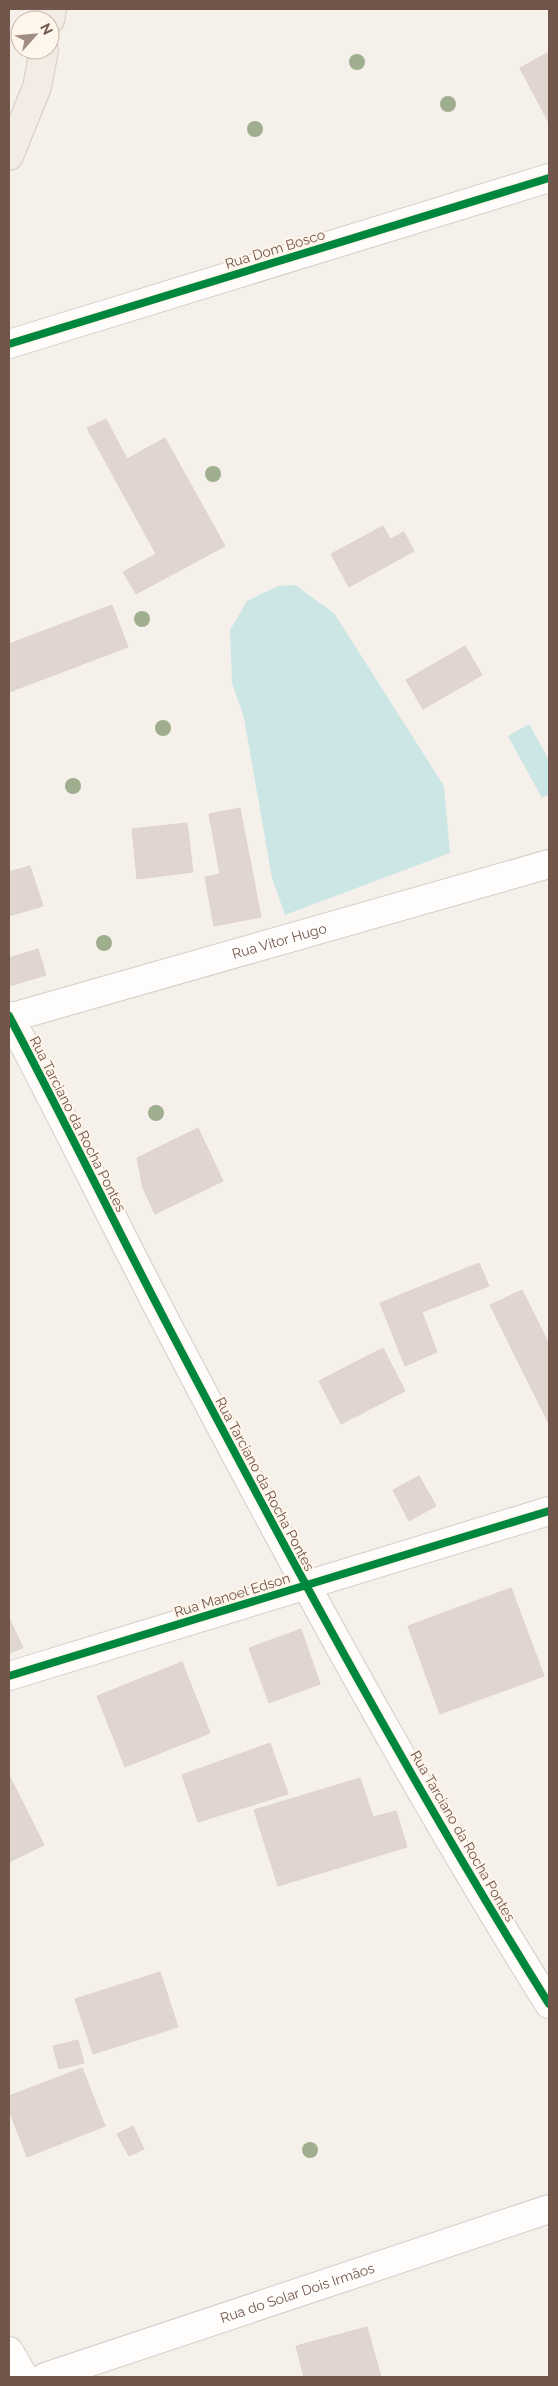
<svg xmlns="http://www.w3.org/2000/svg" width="558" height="2386" font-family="Raleway,sans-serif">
	<rect width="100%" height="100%" fill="#f6f0ea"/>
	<path fill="#cce6e6" d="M295,585L334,613L444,786L450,853L285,915L272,878L244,718L232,683L230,630L247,601L278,586Z
		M529,724L549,760V794L542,798L508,736Z"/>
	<path fill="#e0d6cf" stroke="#dfd3cc" d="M549,52V123L520,68Z
		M106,419L127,459L165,438L225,546L136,594L123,572L156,554L87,428Z
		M383,526L390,539L404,532L414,551L349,587L331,554Z
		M112,605L128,647L9,692V644Z
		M465,646L482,675L423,709L406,680Z
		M240,808L261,917L214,926L205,877L220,874L209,814Z
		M187,823L193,872L137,879L132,829Z
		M30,866L43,906L9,916V872Z
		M38,949L46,975L9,986V958Z
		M198,1128L223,1181L155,1214L143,1188L137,1158Z
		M479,1263L489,1286L422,1312L437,1352L405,1366L380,1303Z
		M522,1290L549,1344V1424L490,1305Z
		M383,1348L405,1391L341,1424L319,1381Z
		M419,1476L436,1506L409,1521L393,1490Z
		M511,1588L544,1676L440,1714L408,1626Z
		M9,1618L23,1648L9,1653Z
		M301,1629L320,1684L269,1703L249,1648Z
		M182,1662L210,1733L125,1767L97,1696Z
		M270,1743L288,1794L198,1822L182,1775Z
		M9,1775L44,1845L9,1862Z
		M360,1778L373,1817L396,1811L407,1847L278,1886L254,1810Z
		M160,1972L178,2027L93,2054L75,1999Z
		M78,2040L84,2063L59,2069L53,2046Z
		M82,2068L105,2126L27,2157L9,2110V2096Z
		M133,2126L144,2149L129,2156L117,2134Z
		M367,2327L381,2377H304L296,2346Z"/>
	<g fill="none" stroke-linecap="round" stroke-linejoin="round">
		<defs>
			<g id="minor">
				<path d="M9,344L549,178"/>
				<path d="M9,1016C64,1119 115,1225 169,1328C289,1557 412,1785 549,2004"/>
				<path id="s1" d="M9,1018L549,864"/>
				<path d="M9,1676L549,1511"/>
				<path d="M9,2351L24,2377"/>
				<path id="s2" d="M45,2377L549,2209"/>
			</g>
			<path id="major" d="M50,20L52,9
				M9,156L37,87L44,50"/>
		</defs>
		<use href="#minor" stroke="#d5ccc7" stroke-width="30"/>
		<use href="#major" stroke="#d5cbc6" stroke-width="30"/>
		<use href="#minor" stroke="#fefdfc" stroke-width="28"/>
		<use href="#major" stroke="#f2ece5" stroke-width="28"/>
		<defs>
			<path id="cycleway" d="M9,344L549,178
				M9,1016C64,1119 115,1225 169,1328C289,1557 412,1785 549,2004
				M9,1676L549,1511"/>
		</defs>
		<use href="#cycleway" stroke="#fef5eb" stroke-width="11"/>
		<use href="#cycleway" stroke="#00873e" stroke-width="8"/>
	</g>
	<g fill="#9fae8e">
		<circle cx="357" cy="62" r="8"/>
		<circle cx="448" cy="104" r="8"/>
		<circle cx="255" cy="129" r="8"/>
		<circle cx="213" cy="474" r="8"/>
		<circle cx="142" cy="619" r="8"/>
		<circle cx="163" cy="728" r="8"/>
		<circle cx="73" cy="786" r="8"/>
		<circle cx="104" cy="943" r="8"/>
		<circle cx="156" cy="1113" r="8"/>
		<circle cx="310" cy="2150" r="8"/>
	</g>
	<g text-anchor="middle" stroke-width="4.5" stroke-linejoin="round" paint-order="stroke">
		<g font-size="14" fill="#73564b" stroke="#fef5eb">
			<text transform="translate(275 249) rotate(-17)" y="5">Rua Dom Bosco</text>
			<text dy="5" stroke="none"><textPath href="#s1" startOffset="281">Rua Vitor Hugo</textPath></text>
			<text transform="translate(78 1124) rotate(63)" y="5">Rua Tarciano da Rocha Pontes</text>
			<text transform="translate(265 1484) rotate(62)" y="5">Rua Tarciano da Rocha Pontes</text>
			<text transform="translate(232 1595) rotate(-17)" y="5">Rua Manoel Edson</text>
			<text transform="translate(463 1836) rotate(60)" y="5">Rua Tarciano da Rocha Pontes</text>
			<text dy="5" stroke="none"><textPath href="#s2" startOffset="266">Rua do Solar Dois Irmãos</textPath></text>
		</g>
	</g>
	<rect width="558" height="2386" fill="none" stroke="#73564b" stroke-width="20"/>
	<g transform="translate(35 35) rotate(63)"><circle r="24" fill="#fef5eb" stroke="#c6b5ab"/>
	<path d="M0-4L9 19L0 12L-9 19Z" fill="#a18c83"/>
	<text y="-8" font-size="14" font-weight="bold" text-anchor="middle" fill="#73564b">N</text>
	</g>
</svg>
